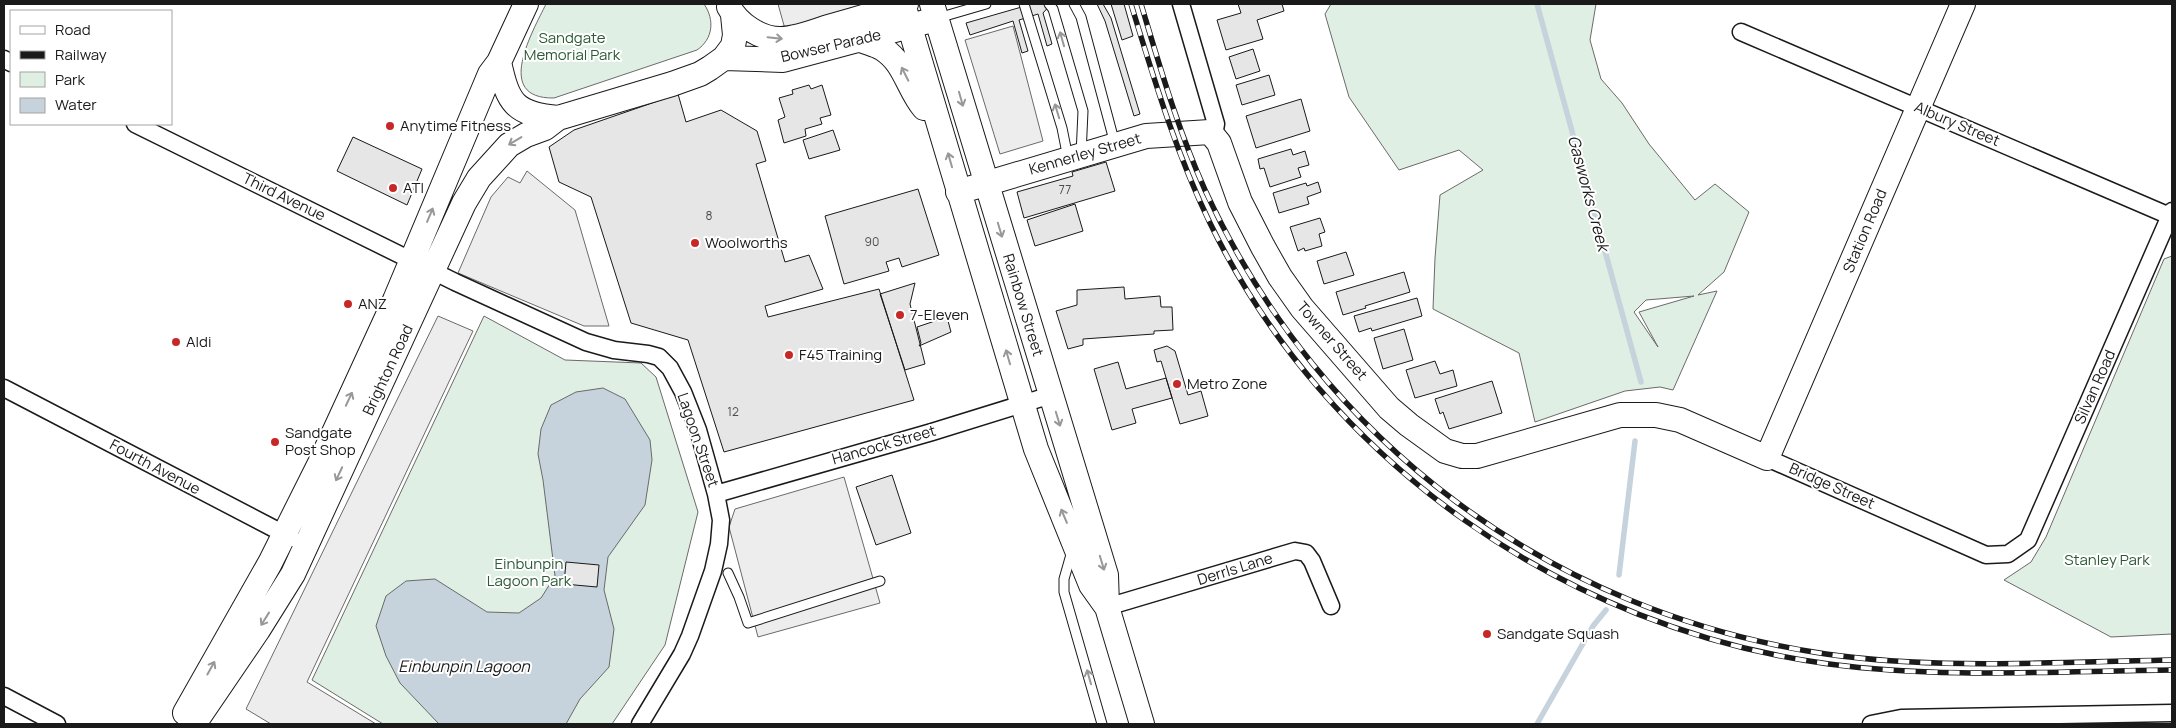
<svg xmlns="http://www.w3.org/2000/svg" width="2176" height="728" font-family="Manrope,sans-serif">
	<rect width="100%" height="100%" fill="#fff"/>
	<path fill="#e0efe3" stroke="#6a6a6a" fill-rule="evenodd" d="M546,4H704C715,20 713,39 697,50L554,98C493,99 533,31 546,4Z
		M1331,4H1596L1590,40L1601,79L1622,103L1649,144L1695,200L1715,184L1749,212L1724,272L1698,295L1717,291L1673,390L1660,387L1625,391L1535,422L1519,353L1433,309L1435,258L1440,195L1483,170L1459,150L1399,170L1349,97L1325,14ZM1694,296L1639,312L1658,347L1634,312L1646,300Z
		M2172,256V634L2111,637L2004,580L2031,562L2046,537L2164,259Z
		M484,316L565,360L641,363L656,377L698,512L665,645L612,724H383L312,680Z"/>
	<path fill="#ededed" stroke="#6a6a6a" d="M778,4H866L867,7L785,29Z
		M1013,26L1043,141L1000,154L965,40Z
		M527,171L575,210L609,326H584L458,273L491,197L508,177L520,183Z
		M438,316L473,331L307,682L376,724H271L246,709Z
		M844,477L880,603L758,637L729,527L735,509Z"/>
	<path fill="#c6d2dc" stroke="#6a6a6a" d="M603,388L625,399L650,440L652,460L645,505L608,557L604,590L614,629L609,667L580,699L566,724H439L400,683L386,656L376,626L386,596L406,581L435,579L487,612L519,613L541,598L555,576L543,480L538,454L541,429L551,405L576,392Z"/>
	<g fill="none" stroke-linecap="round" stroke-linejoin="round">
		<path stroke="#c6d2dc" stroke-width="5.5" d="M1537,4L1641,382
			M1619,575L1635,441
			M1537,724L1593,626L1606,610"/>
	</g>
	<path fill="#e6e6e6" stroke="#1a1a1a" d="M1032,4H1051L1043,13L1052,44L1047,46L1038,14L1019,20L1028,51L1022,53L1013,21L970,35L966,23Z
		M1097,4H1103L1111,18L1140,114L1134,116L1105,21Z
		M1111,4H1124L1133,36L1122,40Z
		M1238,4H1282L1284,11L1257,20L1263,39L1226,50L1217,20L1241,13Z
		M1253,49L1260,71L1236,79L1229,57Z
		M1269,75L1275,95L1242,105L1236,85Z
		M809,85L811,89L822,85L831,115L820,118L822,124L805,129L806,136L784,143L778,120L785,117L779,98L793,94L792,90Z
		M678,94L686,122L721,110L757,131L766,161L756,164L785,262L809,255L823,289L765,306L768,317L879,289L914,400L724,452L688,340L631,323L591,197L559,182L549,147L574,130Z
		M1301,99L1310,131L1256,148L1246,116Z
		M833,130L840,150L809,159L803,140Z
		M353,137L422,169L407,205L337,171Z
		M1291,149L1293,155L1305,151L1309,165L1298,168L1301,177L1270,187L1264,168L1260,169L1258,159Z
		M1106,162L1115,191L1024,218L1017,192L1073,176L1072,172Z
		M1318,182L1321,192L1307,197L1309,204L1279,213L1273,193L1306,183L1307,186Z
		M918,189L939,255L902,267L899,258L886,262L889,271L844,284L825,216Z
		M1075,204L1083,231L1035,246L1027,220Z
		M1320,218L1325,232L1319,234L1322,246L1305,251L1304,248L1298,251L1290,227Z
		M1346,252L1354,275L1324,284L1317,261Z
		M1404,272L1410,292L1365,306L1366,308L1343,315L1336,292Z
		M915,283L910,304L925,364L905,370L880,294Z
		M1124,287L1125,299L1160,296L1161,307H1172L1173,330L1154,331V334L1083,339V345L1068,349L1056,311L1077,305V290Z
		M1417,298L1422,316L1372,331L1371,328L1359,332L1354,316Z
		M947,317L951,332L919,346L921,343L917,327Z
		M1404,329L1413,360L1383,369L1374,338Z
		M1167,346L1175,351L1188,395L1201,391L1208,416L1180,424L1161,361L1157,362L1154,350Z
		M1435,361L1440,374L1453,370L1457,386L1415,398L1406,370Z
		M1118,362L1126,389L1166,378L1172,398L1132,409L1136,423L1112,430L1094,369Z
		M1492,381L1502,413L1449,429L1443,412L1440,414L1435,399Z
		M892,475L911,533L876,545L856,487Z
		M566,562L599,565L597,587L564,584Z"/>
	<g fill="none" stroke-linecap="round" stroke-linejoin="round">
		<defs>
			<path id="lane" d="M1024,4L1062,128L1068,158
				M1049,4L1053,9L1083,111L1081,155
				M1074,4L1081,17L1115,144
				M938,18L986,4
				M1072,551L1064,579V592L1102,724
				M728,573L739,597L748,623L880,581"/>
			<path id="street" d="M1181,4L1216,124L1214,135
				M1741,32L2172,217
				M4,59L11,63
				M135,124L455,282L586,342L614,350L648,354L659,357L670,368L683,392L698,430L716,494L721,520L719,544L713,571L690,636L682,654L640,724
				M4,388L292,538
				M1767,458L1986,555L2008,554L2028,540L2172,211
				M716,494L932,432L1051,395
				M1107,607L1295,551L1306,553L1312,561L1331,606
				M4,696L57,724
				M1871,724L1901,718L2172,713"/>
			<path id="secondary" d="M903,4L1036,449L1091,585L1106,606
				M932,4L1106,575L1107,607L1142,724
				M729,7C738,24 760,39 780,39C794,39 811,33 825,28C852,20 879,13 906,4
				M861,40C868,43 877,45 883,49C905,63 908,89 924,108
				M724,58L783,60L925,22
				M499,62C508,103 514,114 558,118
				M958,192L1146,136L1210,132L1219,143L1240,202L1263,247L1280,277L1302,308L1389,408L1409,425L1445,451L1462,456H1477L1620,415H1656L1680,420L1767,458L1963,4
				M185,713L270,563L320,463L395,300L490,74L499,62L526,4
				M194,724L258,630L293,574L464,203L479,178L509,145L526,135L545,128L558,118L672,84L700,74L710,68L724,58L733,46L735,35L733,15"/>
		</defs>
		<use href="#lane" stroke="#1a1a1a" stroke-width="11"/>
		<use href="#street" stroke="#1a1a1a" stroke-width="19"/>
		<use href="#secondary" stroke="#1a1a1a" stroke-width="26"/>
		<use href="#lane" stroke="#fff" stroke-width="9"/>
		<use href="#street" stroke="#fff" stroke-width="16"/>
		<use href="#secondary" stroke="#fff" stroke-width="24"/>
		<defs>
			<path id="rail" d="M1131,4C1154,79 1176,153 1210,223C1326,463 1567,629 1829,664C1942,679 2058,671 2172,670
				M1141,4C1160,67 1178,130 1205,190C1321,443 1551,613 1826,654C1937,670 2060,662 2172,660"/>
		</defs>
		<use href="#rail" stroke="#1a1a1a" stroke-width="5.5"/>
		<use href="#rail" stroke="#fff" stroke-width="4" stroke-dasharray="11" stroke-linecap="butt"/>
	</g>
	<defs><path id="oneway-shaft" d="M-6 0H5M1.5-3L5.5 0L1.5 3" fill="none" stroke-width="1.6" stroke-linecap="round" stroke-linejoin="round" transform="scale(1.25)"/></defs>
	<g stroke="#989898">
		<use href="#oneway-shaft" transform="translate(775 38) rotate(6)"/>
		<use href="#oneway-shaft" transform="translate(1062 39) rotate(-106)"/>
		<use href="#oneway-shaft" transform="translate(905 74) rotate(-117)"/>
		<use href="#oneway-shaft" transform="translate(961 99) rotate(74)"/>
		<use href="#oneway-shaft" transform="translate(1057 111) rotate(-107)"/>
		<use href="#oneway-shaft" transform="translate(515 141) rotate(149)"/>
		<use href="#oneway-shaft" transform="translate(950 160) rotate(-106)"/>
		<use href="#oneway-shaft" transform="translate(430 215) rotate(-67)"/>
		<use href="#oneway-shaft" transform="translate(1000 230) rotate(73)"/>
		<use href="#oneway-shaft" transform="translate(1008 357) rotate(-106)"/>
		<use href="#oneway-shaft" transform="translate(349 399) rotate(-65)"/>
		<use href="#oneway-shaft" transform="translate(1058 419) rotate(73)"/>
		<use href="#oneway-shaft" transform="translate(339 474) rotate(115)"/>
		<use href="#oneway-shaft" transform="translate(1064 516) rotate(-113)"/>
		<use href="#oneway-shaft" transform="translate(1102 563) rotate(73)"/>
		<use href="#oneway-shaft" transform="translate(265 619) rotate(122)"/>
		<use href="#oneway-shaft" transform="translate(211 668) rotate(-61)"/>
		<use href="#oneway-shaft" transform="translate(1089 677) rotate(-106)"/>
	</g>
	<g fill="#c62828" stroke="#fff" stroke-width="2">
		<circle cx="390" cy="126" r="5"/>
		<circle cx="393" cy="188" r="5"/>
		<circle cx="695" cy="243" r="5"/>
		<circle cx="348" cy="304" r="5"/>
		<circle cx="900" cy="315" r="5"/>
		<circle cx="176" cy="342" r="5"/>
		<circle cx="789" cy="355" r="5"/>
		<circle cx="1177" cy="384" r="5"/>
		<circle cx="275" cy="442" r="5"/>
		<circle cx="1487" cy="634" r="5"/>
	</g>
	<g text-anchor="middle" stroke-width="4" stroke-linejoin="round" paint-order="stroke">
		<g font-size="12" fill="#4d4d4d">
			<text x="1065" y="194">77</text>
			<text x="709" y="220">8</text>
			<text x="872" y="246">90</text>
			<text x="733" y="416">12</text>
		</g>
		<g font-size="15" fill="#2b5a34" stroke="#fff">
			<text x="572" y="43">Sandgate<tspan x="572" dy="17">Memorial Park</tspan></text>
			<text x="2107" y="565">Stanley Park</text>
			<text x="529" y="569">Einbunpin<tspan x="529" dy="17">Lagoon Park</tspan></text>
		</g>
		<g font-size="15" fill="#1a1a1a" stroke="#fff">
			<text transform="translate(831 46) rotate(-13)" y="5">Bowser Parade</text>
			<text transform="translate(1957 124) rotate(23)" y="5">Albury Street</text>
			<text transform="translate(1085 154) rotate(-16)" y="5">Kennerley Street</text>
			<text transform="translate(284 197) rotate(26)" y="5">Third Avenue</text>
			<text transform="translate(1865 231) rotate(-67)" y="5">Station Road</text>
			<text transform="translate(1023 305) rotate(73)" y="5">Rainbow Street</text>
			<text transform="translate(1332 341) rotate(49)" y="5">Towner Street</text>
			<text transform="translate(388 370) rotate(-65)" y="5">Brighton Road</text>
			<text transform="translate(2095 387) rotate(-66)" y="5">Silvan Road</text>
			<text transform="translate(698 440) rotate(71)" y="5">Lagoon Street</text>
			<text transform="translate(884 445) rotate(-16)" y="5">Hancock Street</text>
			<text transform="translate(155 467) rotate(28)" y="5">Fourth Avenue</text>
			<text transform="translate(1832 486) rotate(24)" y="5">Bridge Street</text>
			<text transform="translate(1235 569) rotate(-17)" y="5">Derrls Lane</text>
		</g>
		<g font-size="15" fill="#1a1a1a" stroke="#fff" text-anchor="start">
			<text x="400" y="131">Anytime Fitness</text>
			<text x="403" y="193">ATI</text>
			<text x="705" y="248">Woolworths</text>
			<text x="358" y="309">ANZ</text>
			<text x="910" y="320">7-Eleven</text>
			<text x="186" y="347">Aldi</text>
			<text x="799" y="360">F45 Training</text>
			<text x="1187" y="389">Metro Zone</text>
			<text x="285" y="438">Sandgate<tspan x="285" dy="17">Post Shop</tspan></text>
			<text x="1497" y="639">Sandgate Squash</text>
		</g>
		<g font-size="16" font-style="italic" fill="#1a1a1a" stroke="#fff">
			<text transform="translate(1589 193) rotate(75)" y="6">Gasworks Creek</text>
			<text x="464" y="672">Einbunpin Lagoon</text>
		</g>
	</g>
	<rect width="2176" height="728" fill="none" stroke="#1a1a1a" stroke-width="10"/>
	<rect x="10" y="10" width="162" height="115" fill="#ffffff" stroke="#a3a3a3"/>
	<rect x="20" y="26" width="25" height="8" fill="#ffffff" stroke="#a3a3a3"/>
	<text x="55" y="35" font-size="15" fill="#1a1a1a">Road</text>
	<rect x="20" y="51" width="25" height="8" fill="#1a1a1a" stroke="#a3a3a3"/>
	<text x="55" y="60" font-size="15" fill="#1a1a1a">Railway</text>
	<rect x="20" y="72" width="25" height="15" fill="#e0efe3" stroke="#a3a3a3"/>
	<text x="55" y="85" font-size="15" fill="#1a1a1a">Park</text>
	<rect x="20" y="98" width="25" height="15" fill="#c6d2dc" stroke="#a3a3a3"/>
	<text x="55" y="110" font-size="15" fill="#1a1a1a">Water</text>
</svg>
